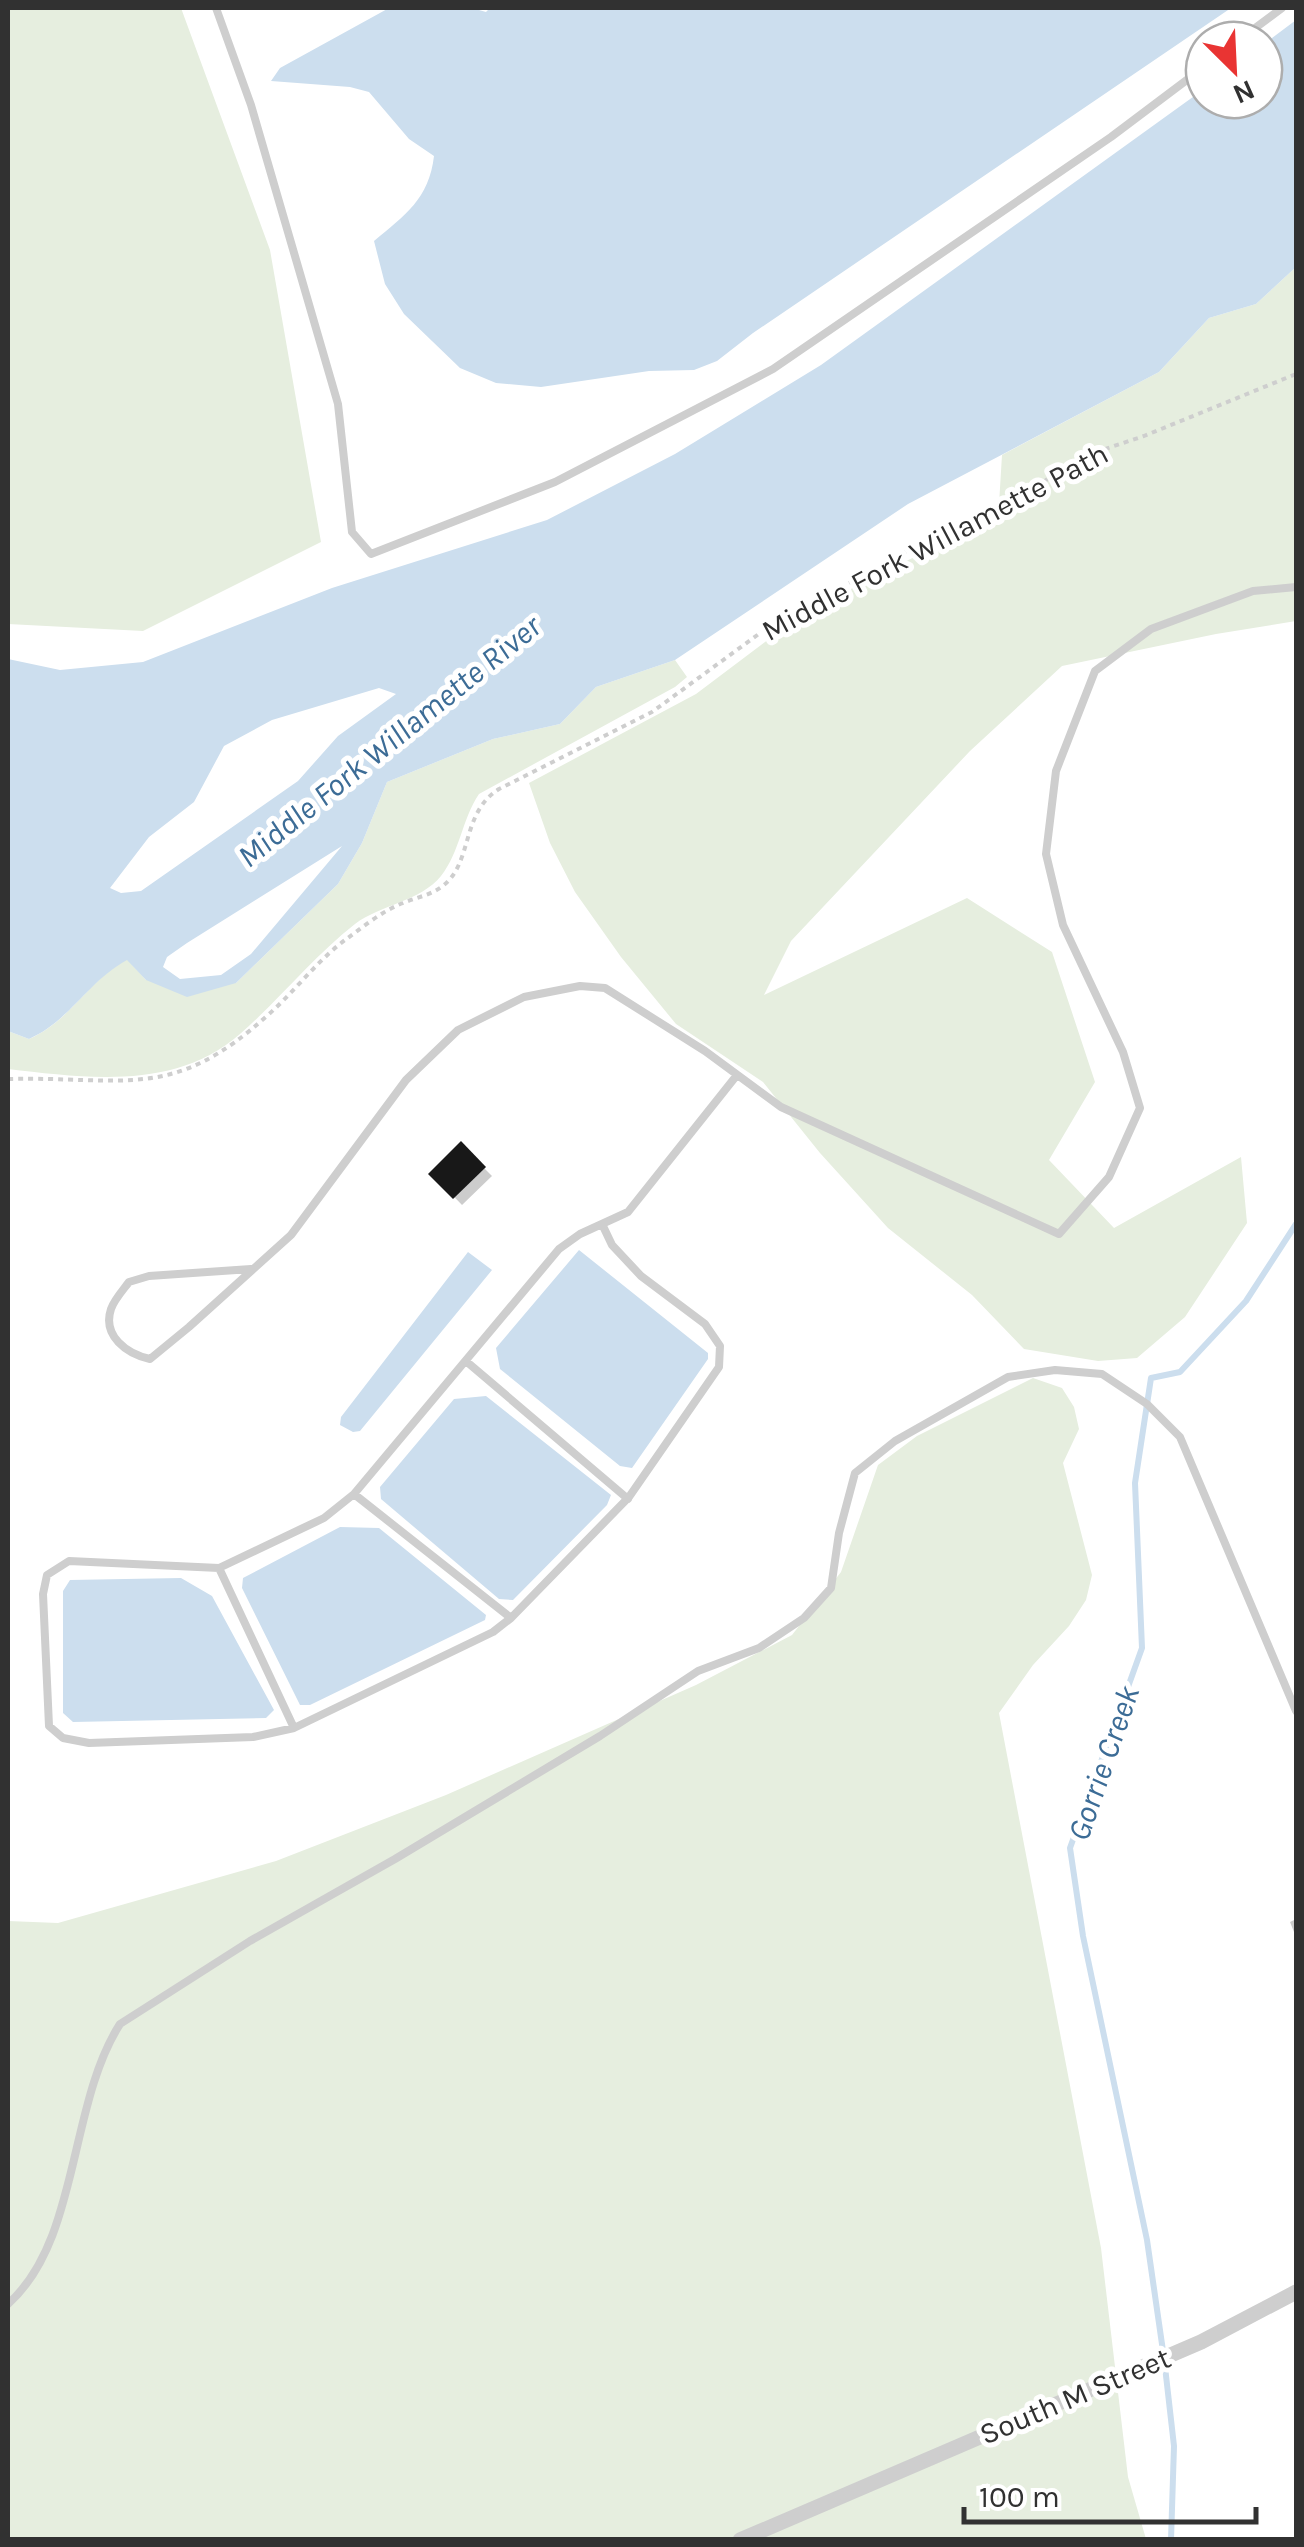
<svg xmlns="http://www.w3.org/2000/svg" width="1304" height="2547" font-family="Karla,sans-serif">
	<rect width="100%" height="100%" fill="#fff"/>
	<path fill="#e6eedf" d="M8,8H181L270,250L321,542L143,631L8,624Z
		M1296,267V621L1216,634L1062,666L970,751L791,941L764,995L967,898L1052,952L1095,1082L1049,1160L1114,1228L1241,1157L1247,1223L1185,1317L1137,1358L1098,1361L1024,1349L972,1295L888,1228L820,1153L763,1082L676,1024L621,957L575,892L550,843L529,783L696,694L805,612L982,523L998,521L1002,455L1159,372L1209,318L1256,304Z
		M675,660L687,677L675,687L479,794C462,819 460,852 441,876C421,901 380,905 355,924C313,957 280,999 240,1034C175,1091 86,1078 8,1069V1031L29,1039C72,1020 86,982 127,959L146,980L236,983L338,884L362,843L387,782L493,739L560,724L596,687Z
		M1033,1378L1062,1388L1074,1407L1079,1429L1063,1463L1092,1575L1086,1600L1069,1626L1033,1665L999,1713L1101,2248L1128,2477L1146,2539L8,2540V1921L58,1923L276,1861L446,1795L696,1685L792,1635L841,1572L878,1465L917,1436Z"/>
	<path fill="#ccdeee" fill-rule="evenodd" d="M389,8H472L486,12L490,8H1231L753,333L717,361L694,370L649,371L541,387L496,383L460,368L404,314L385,284L374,241C405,215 429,199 434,156L409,139L369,92L350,87L271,81L280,68Z
		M1296,20V267L1256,304L1209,318L1159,372L908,504L675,660L596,687L560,724L493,739L387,782L362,843L338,884L236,983L187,997L146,980L127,960C87,982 71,1020 29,1039L8,1031V659L60,670L143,662L332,588L547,520L675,454L821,365L1204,89V100H1264V44ZM379,688L396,694L338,736L298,781L141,891L121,893L110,888L149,837L194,802L224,746L272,720ZM342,846L251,954L221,975L180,979L163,967L167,957L187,943Z
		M579,1250L708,1353V1359L632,1468L620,1466L500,1369L496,1348Z
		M468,1252L492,1270L360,1431L353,1432L340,1425L341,1417Z
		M486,1396L611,1495L607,1505L513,1600L499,1599L381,1499L380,1487L454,1399Z
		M340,1527L379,1528L486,1615L485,1620L310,1705H300L242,1588L243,1578Z
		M181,1578L212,1596L274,1710L266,1718L73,1722L63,1713V1591L70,1580Z"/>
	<path fill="#0003" d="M461,1145L492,1176L462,1205L432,1174Z
		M1296,1919V1937L1290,1922Z"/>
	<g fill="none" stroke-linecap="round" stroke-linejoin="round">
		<path stroke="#ccdeee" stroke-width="6" d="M1171,2540L1174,2446L1164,2358L1147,2240L1083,1936L1070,1848L1142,1648L1135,1483L1151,1378L1180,1372L1246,1301L1296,1224"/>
	</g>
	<path fill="#181818" d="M461,1141L486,1167L453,1199L428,1174Z"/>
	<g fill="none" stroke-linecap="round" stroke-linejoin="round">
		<path stroke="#cecece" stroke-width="4" stroke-dasharray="5 5" stroke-linecap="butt" d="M8,1079C125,1076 172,1103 269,1014C295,991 317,961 345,940C363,927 382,911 403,903C417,897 432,895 444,885C473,861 461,813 499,789L652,712L767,628L962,521L1009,506L1059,471L1093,453L1144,436L1296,374"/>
		<path stroke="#cecece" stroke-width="8" d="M216,8L251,105L338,404L352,532L371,554L555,482L773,369L1111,137L1204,67
			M1239,40L1282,8
			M602,1224L612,1245L641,1276L705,1324L720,1346L719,1367L629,1497L511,1618L493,1632L294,1728L253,1737L89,1743L63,1738L49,1726L43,1594L47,1575L69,1561L219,1568L324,1518L354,1494L559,1249L580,1234L628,1212L737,1075
			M251,1269L149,1276L129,1282C123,1290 114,1300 111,1309C102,1336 127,1354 150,1359L189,1327L291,1235L406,1080L458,1030L524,997L580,986L605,988L705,1051L781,1107L1059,1234L1109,1177L1140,1108L1123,1052L1063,925L1046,854L1056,771L1095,671L1151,629L1253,591L1296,587
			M467,1362L628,1499
			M354,1494L511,1618
			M219,1568L294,1728
			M8,2304C80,2240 68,2105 120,2024L250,1941L395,1859L600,1736L698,1671L759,1648L804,1618L831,1588L839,1533L855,1473L895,1441L1008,1377L1055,1370L1102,1374L1147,1404L1180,1437L1296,1711"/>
		<path stroke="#cecece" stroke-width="15" d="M740,2540L1201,2342L1296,2292"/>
	</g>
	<g text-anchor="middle" stroke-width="10" stroke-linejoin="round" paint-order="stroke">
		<g font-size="30" fill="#313131" stroke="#fff">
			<text transform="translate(935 542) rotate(-28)" y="10">Middle Fork Willamette Path</text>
			<text transform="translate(1075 2396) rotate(-23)" y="10">South M Street</text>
		</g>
		<g font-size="32" font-style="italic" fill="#3c6c96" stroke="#fff">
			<text transform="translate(389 741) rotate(-39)" y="11">Middle Fork Willamette River</text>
			<text transform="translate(1103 1763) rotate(-71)" y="11">Gorrie Creek</text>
		</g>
	</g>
	<rect width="1304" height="2547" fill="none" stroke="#313131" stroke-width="20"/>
	<g transform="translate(1234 70) rotate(156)"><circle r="48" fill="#ffffff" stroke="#adadad" stroke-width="2.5"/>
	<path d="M0-8L18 38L0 25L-18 38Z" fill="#e93433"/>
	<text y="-15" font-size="28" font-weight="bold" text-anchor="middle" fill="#313131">N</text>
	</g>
	<path d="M964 2507v15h292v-15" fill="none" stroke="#313131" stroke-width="5"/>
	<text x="979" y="2507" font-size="30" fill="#313131" stroke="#ffffff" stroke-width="8" paint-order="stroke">100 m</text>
</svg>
